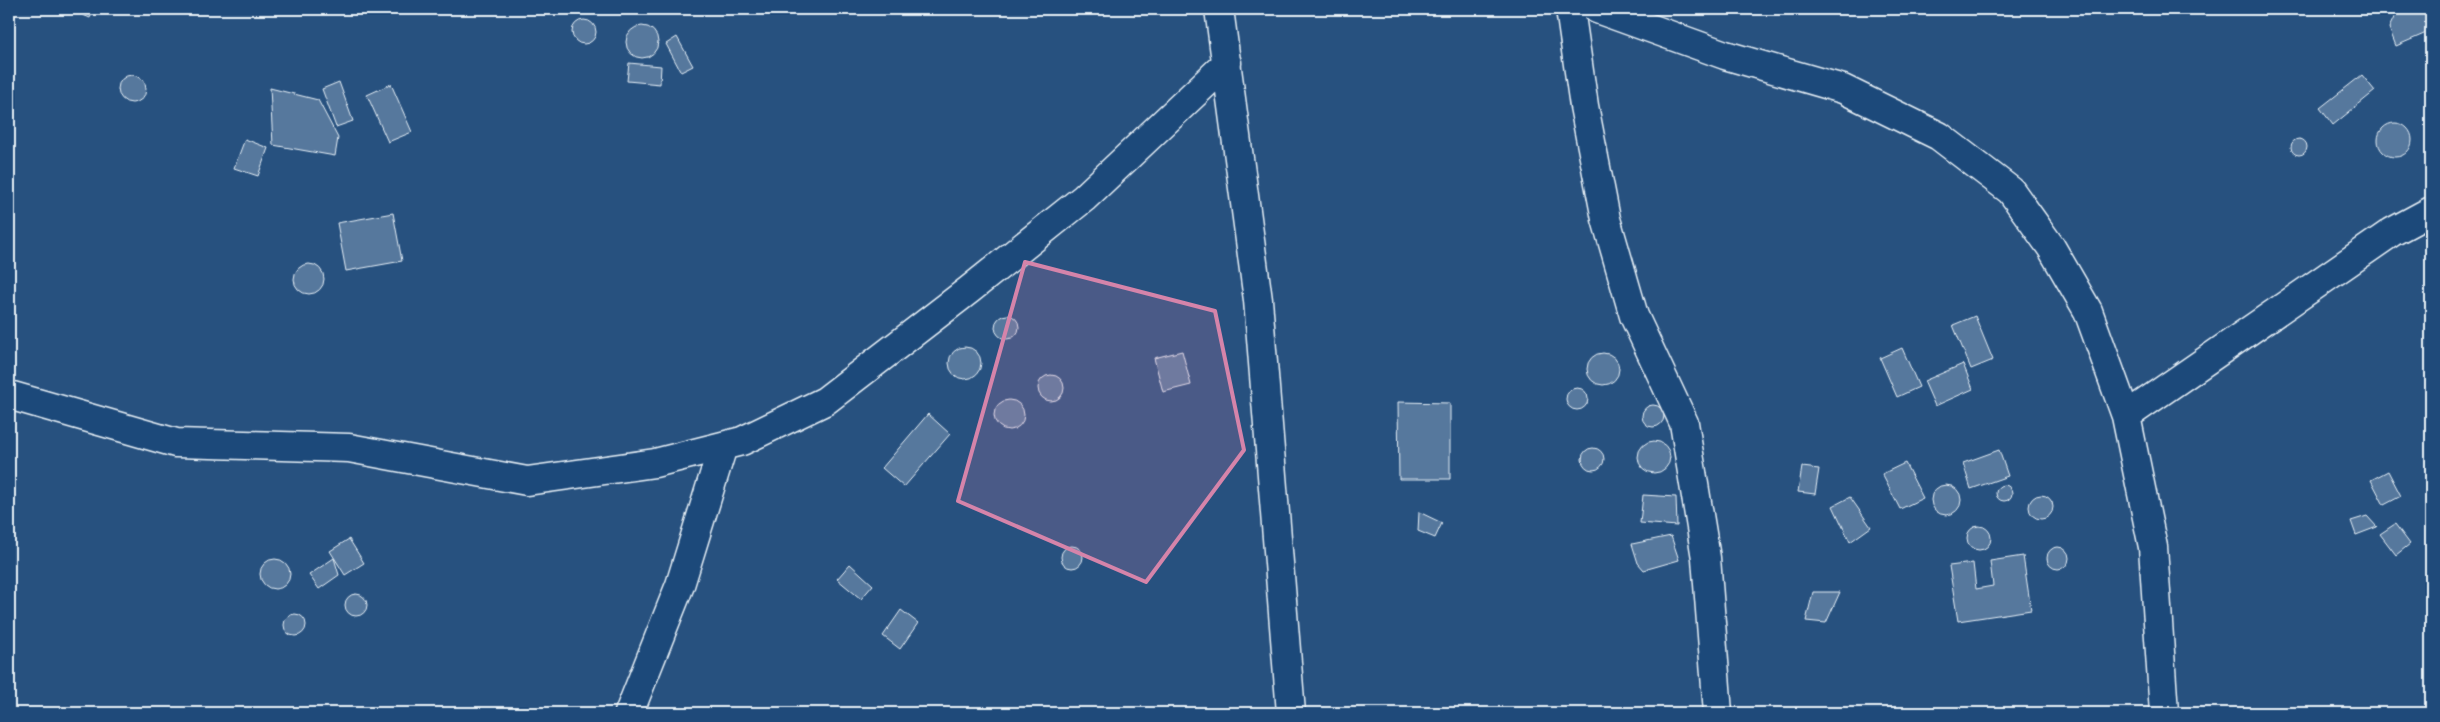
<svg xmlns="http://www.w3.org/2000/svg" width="2440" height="722" font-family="Delius,sans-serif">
	<rect width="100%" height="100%" fill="#27517f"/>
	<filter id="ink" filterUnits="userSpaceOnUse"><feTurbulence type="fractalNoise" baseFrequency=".02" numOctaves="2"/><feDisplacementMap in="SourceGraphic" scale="10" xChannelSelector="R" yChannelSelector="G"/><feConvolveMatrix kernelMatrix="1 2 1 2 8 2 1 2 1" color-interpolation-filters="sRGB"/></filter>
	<g filter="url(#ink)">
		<path fill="#57789d" stroke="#e8f1f8" d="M69,9H94L90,18Z
			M2398,9H2428L2431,18V31L2396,46L2389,28Z
			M572 32a12 12 0 1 1 24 0a12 12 0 1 1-24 0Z
			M626 42a16 16 0 1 1 32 0a16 16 0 1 1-32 0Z
			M677,37L693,66L681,72L666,44Z
			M629,63L661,66L660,84L627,81Z
			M2362,75L2375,91L2333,125L2320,108Z
			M118 89a14 14 0 1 1 28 0a14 14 0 1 1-28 0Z
			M339,82L353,121L336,127L322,89Z
			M391,84L412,132L388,142L367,95Z
			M270,88L318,100L338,138L335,156L273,145Z
			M2378 140a17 17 0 1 1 34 0a17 17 0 1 1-34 0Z
			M245,139L268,148L258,176L234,168Z
			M2291 147a8 8 0 1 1 16 0a8 8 0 1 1-16 0Z
			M393,213L402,261L346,271L337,223Z
			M294 279a15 15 0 1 1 30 0a15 15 0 1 1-30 0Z
			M995 327a12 12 0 1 1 24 0a12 12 0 1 1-24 0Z
			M1975,316L1993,360L1971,369L1953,325Z
			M949 363a16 16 0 1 1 32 0a16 16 0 1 1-32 0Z
			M1902,348L1919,387L1897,397L1880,358Z
			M1182,351L1191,385L1163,392L1154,358Z
			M1587 369a16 16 0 1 1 32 0a16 16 0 1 1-32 0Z
			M1963,364L1973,389L1935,406L1924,381Z
			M1038 388a13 13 0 1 1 26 0a13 13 0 1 1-26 0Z
			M1566 399a11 11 0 1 1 22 0a11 11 0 1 1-22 0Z
			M994 415a15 15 0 1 1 30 0a15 15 0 1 1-30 0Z
			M1398,402L1450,403V479H1399Z
			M1642 416a11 11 0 1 1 22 0a11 11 0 1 1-22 0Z
			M928,414L950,434L904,487L882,468Z
			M1638 457a16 16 0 1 1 32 0a16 16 0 1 1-32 0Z
			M1582 459a11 11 0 1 1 22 0a11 11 0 1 1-22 0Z
			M1999,450L2008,476L1971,489L1963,463Z
			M1905,463L1923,498L1900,509L1882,474Z
			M1802,467L1819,469L1815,494L1798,492Z
			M2388,471L2401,496L2384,505L2371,480Z
			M1931 500a15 15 0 1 1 30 0a15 15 0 1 1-30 0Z
			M1996 493a8 8 0 1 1 16 0a8 8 0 1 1-16 0Z
			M1643,495L1676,497L1677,526L1640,523Z
			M2029 507a12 12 0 1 1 24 0a12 12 0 1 1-24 0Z
			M1850,497L1871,527L1850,542L1833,506Z
			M1419,512L1442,523L1435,538L1418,531Z
			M2367,516L2377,527L2356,535L2351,521Z
			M2395,524L2410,544L2396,555L2380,534Z
			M1967 538a12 12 0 1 1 24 0a12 12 0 1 1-24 0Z
			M1671,536L1679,560L1644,570L1638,563L1632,544Z
			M349,539L364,563L345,575L330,551Z
			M1061 557a11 11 0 1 1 22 0a11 11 0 1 1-22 0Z
			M2047 558a11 11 0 1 1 22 0a11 11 0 1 1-22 0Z
			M2023,556L2031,610L1958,621L1949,566L1973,563L1976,589L1993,586L1990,561Z
			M334,558L339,575L319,589L309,575Z
			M260 574a15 15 0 1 1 30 0a15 15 0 1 1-30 0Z
			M850,564L873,585L861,599L837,579Z
			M1813,592H1840L1826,623L1806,621Z
			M345 605a11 11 0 1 1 22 0a11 11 0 1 1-22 0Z
			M901,610L918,623L900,649L883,636Z
			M284 625a11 11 0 1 1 22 0a11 11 0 1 1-22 0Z"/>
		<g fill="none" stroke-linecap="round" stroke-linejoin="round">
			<defs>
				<path id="minor" d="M1219,9L1258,300L1291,713
					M1570,9L1584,106L1606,219L1634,316L1684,423L1706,558L1718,713
					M1597,9L1725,55L1843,89L1939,136L2011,191L2051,247L2088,311L2126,416L2153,547L2164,713
					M9,395L176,443L349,448L527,481L655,463L742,441L825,401L969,290L1084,198L1227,63
					M2126,416L2392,232L2431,211
					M629,713L680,585L723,446"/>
			</defs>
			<use href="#minor" stroke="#e8f1f8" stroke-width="31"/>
			<use href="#minor" stroke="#1f4a7a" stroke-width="28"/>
		</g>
	</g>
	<path fill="#d584aa" fill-opacity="0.2" stroke="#d584aa" stroke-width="4" stroke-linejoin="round" d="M1025,262L1215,311L1244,450L1146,582L958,501Z"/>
	<rect width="2440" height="722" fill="none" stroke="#1f4a7a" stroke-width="30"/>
	<rect x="15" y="15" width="2410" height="692" fill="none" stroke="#e8f1f8" stroke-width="2" filter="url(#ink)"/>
</svg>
